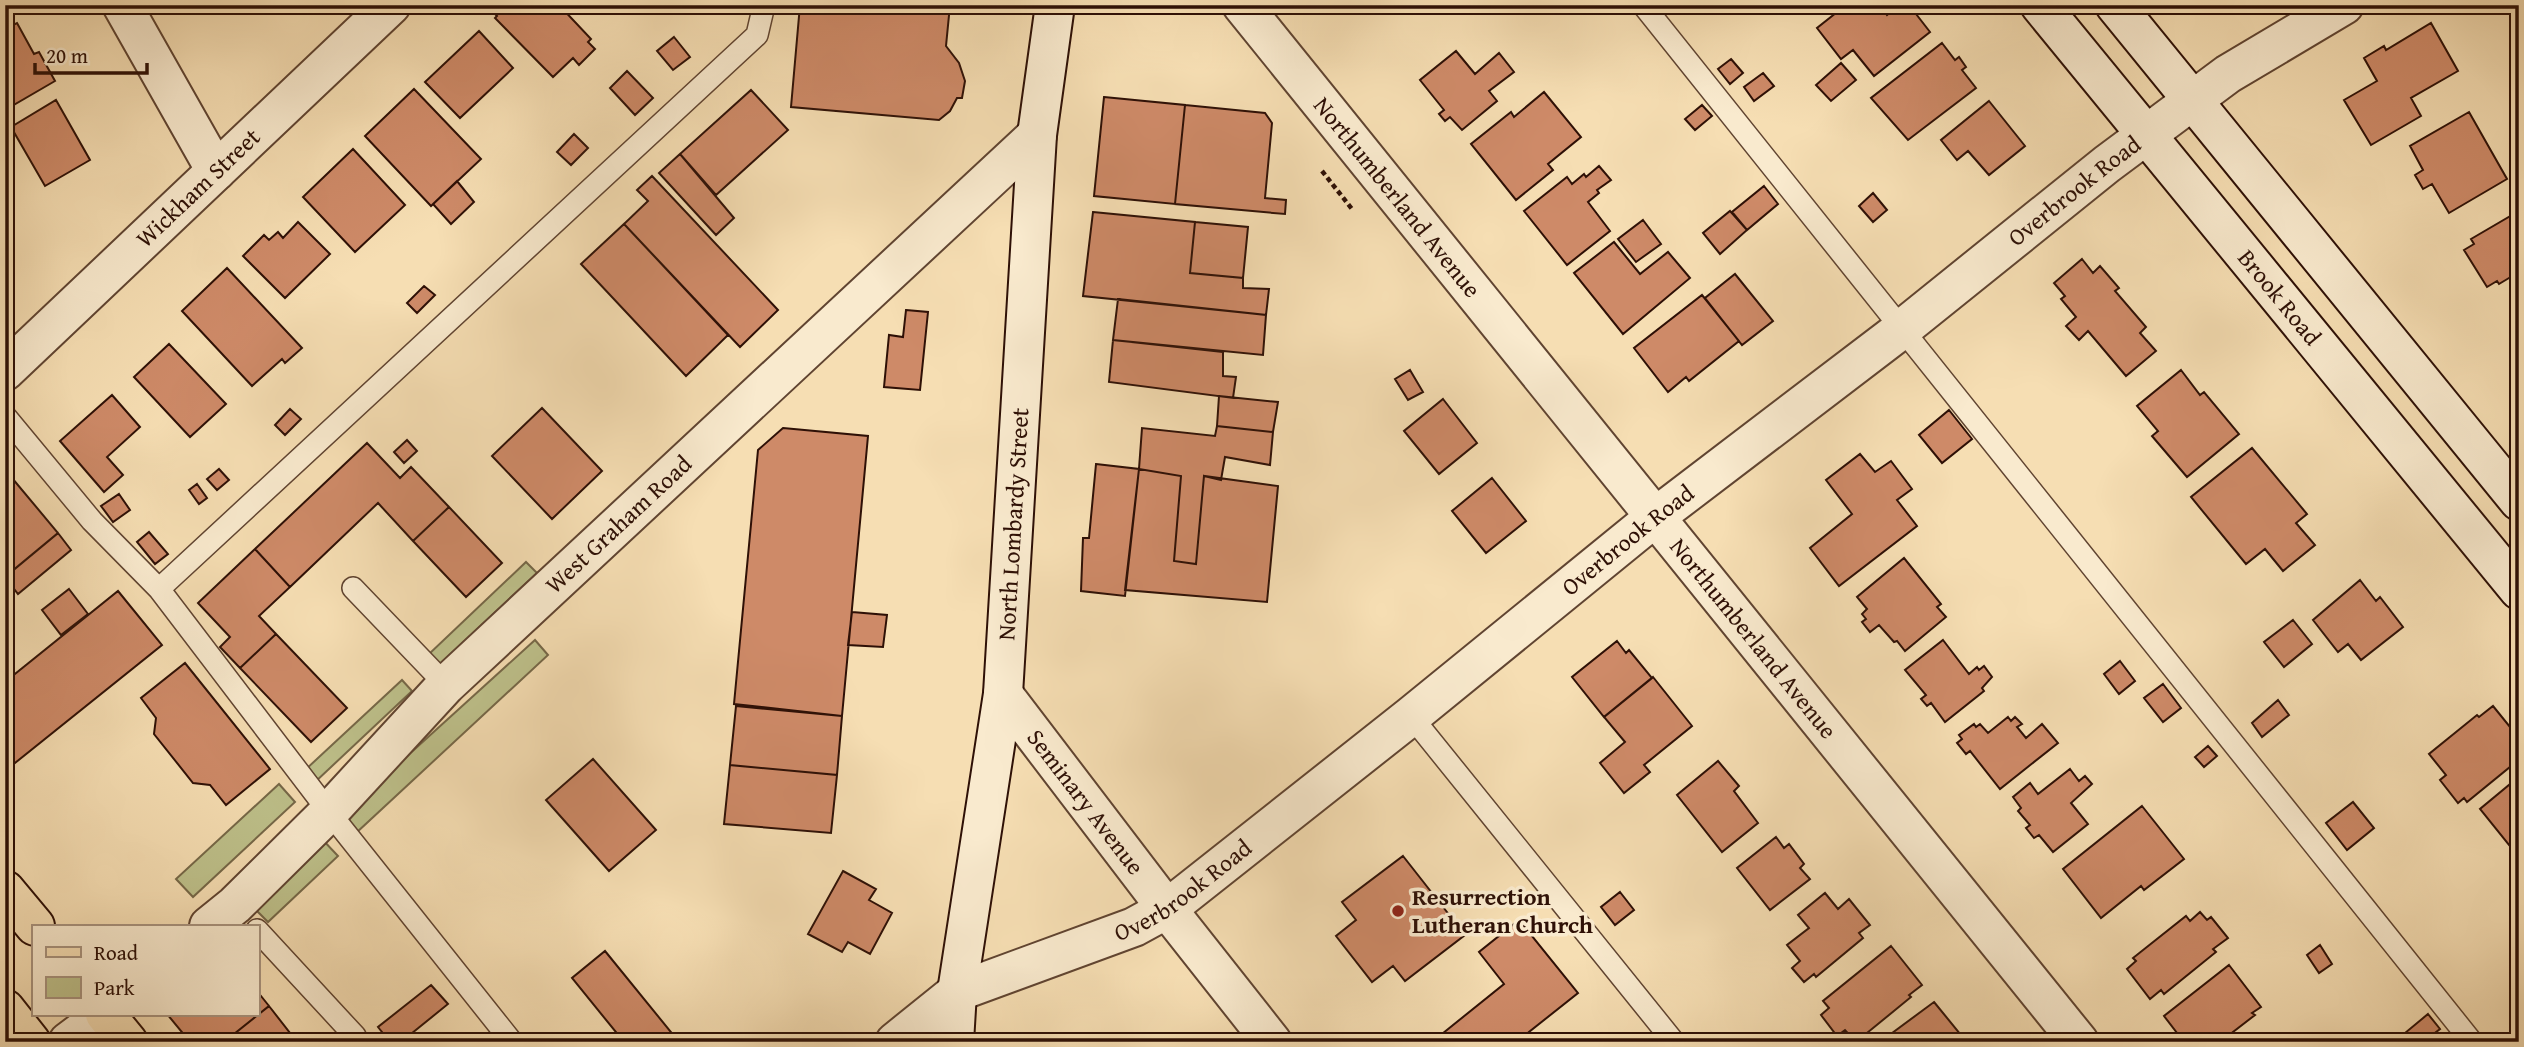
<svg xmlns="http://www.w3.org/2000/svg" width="2524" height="1047" font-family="'Gentium Book Plus',serif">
	<rect width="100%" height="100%" fill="#f6deb3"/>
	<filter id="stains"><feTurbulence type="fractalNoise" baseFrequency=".00286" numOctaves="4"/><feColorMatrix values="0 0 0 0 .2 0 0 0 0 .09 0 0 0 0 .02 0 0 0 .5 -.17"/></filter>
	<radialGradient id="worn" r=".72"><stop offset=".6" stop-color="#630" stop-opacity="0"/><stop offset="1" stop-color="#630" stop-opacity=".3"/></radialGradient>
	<path fill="#bec18b" stroke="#766848" stroke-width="2" d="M526,562L537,573L439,665L429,654Z
		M535,640L548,655L356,833L340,817Z
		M402,680L412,691L314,783L304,771Z
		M279,784L295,802L193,897L176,879Z
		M321,838L338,856L268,922L251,905Z"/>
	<path fill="#ce8a68" stroke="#2e1006" stroke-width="2" d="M487,5H559L591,39L588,42L595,49L579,65L573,58L553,77L495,18L497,16Z
		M800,5H950L946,46L959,63L965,81L962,98H957L950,111L939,120L791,107Z
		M1846,5H1880L1887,15L1899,5H1909L1930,32L1874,76L1853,50L1841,59L1817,28Z
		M17,23L34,54L39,52L55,81L5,110V29Z
		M2431,23L2458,71L2411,98L2421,116L2371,145L2344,100L2377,81L2364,58L2384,46L2386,50Z
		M479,31L513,68L460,118L425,82Z
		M674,37L690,57L673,70L657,51Z
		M1942,43L1955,60L1959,57L1966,67L1962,70L1976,88L1908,140L1871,98Z
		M1456,51L1475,74L1499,53L1514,72L1489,91L1497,101L1462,130L1450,117L1445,121L1439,114L1444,110L1420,80Z
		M1731,59L1743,73L1730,84L1718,69Z
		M1841,63L1856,80L1831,101L1816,85Z
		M627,71L653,98L635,115L610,88Z
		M1763,73L1774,86L1754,101L1744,87Z
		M414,89L481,159L431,206L365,136Z
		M751,90L788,130L716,195L680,154Z
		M1544,92L1581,137L1548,164L1553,170L1516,200L1471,144L1511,112L1514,117Z
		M1104,97L1185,105L1175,204L1094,196Z
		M56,100L90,160L45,186L11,127Z
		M1989,101L2025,146L1989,175L1968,151L1957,160L1941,140Z
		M1185,105L1265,113L1272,123L1265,198L1286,200L1285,214L1175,204Z
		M1702,105L1712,116L1695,130L1685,119Z
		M2469,112L2507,179L2449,213L2432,184L2423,189L2415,175L2423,170L2410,146Z
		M574,134L588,148L571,165L557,152Z
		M353,149L405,205L355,252L303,197Z
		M680,154L734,218L716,235L659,173Z
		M1599,166L1611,180L1597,190L1599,193L1588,202L1610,231L1567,265L1524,211L1567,177L1572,184L1584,174L1586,177Z
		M652,176L778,310L740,347L624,224L648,201L637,190Z
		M457,181L474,202L451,224L433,204Z
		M1764,186L1778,204L1747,230L1732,212Z
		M1873,193L1887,210L1873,222L1859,206Z
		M1730,211L1747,230L1720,254L1703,233Z
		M2519,211V272L2499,284L2497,281L2487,287L2464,250L2474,244L2471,239Z
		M1093,212L1195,222L1190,273L1243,278V288L1269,289L1266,315L1083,296Z
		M1643,220L1661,244L1636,262L1618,239Z
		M298,222L330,254L285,298L243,256L264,235L269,240L278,232L283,238Z
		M1195,222L1248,227L1243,278L1190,273Z
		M624,224L728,335L686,376L581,264Z
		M1614,242L1640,274L1668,252L1690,278L1623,334L1574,273Z
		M2082,259L2093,273L2100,266L2119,288L2115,291L2146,327L2140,333L2156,351L2126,376L2088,331L2079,340L2066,326L2076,317L2061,299L2065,296L2054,283Z
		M227,268L302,348L285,363L282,359L252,386L182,311Z
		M1735,274L1773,321L1742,345L1705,298Z
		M424,286L435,295L417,313L407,303Z
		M1702,295L1739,341L1689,381L1686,377L1668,392L1634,348Z
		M1118,299L1266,315L1263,355L1113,340Z
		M906,310L928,312L920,390L884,387L889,335L903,337Z
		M1113,340L1223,352V376L1236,377L1233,398L1109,382Z
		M169,344L226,404L190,437L134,377Z
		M1410,370L1423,392L1408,400L1395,379Z
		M2181,370L2200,395L2204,392L2239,434L2187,477L2152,436L2158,431L2137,406Z
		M112,395L140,427L107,457L123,475L104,492L60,441Z
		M1219,396L1278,402L1273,432L1217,426Z
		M1443,399L1477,443L1439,474L1404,431Z
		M542,408L602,471L552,519L492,456Z
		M290,409L301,419L285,435L275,425Z
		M1949,410L1972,439L1942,463L1919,435Z
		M1217,426L1273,432L1270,465L1225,457L1221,480L1204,476L1196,564L1174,561L1181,476L1139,469L1142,428L1215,436Z
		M783,428L868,436L842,716L734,704L758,450Z
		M407,440L417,451L404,463L394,452Z
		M367,443L400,478L411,467L449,507L413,541L378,503L290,587L255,549Z
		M2252,448L2307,514L2296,523L2315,545L2283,571L2265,549L2246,564L2191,497Z
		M1860,454L1875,472L1891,461L1912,489L1897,500L1917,526L1839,586L1810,548L1852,514L1826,480Z
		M1096,464L1139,469L1125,596L1081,591L1083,538H1089Z
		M219,469L229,480L217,490L207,479Z
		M1139,469L1181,476L1174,561L1196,564L1204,476L1278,486L1267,602L1125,590Z
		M7,472L58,533L5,577V474Z
		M1492,478L1526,521L1486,553L1452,511Z
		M197,484L207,498L199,504L189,490Z
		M119,494L130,510L113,522L101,506Z
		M449,507L502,563L466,597L413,541Z
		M149,532L168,554L155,564L137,542Z
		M58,533L71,550L18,594L5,577Z
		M255,549L290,587L259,616L276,634L240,668L220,647L230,637L198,603Z
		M1904,558L1941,604L1937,607L1946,617L1905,651L1897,641L1894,642L1879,625L1870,632L1862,622L1866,619L1862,614L1867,609L1857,597Z
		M2360,580L2376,601L2380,597L2403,627L2361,660L2348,644L2338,652L2313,620Z
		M69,589L88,614L61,635L42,610Z
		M118,591L162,645L5,771V682Z
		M852,612L887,615L883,647L848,645Z
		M2293,620L2312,644L2284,667L2264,642Z
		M276,634L347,708L311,742L240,668Z
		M1943,640L1969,674L1977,667L1979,670L1984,666L1992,677L1982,688L1984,691L1945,722L1931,703L1927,706L1921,699L1926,695L1905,670Z
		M1617,641L1626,653L1629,650L1652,678L1604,717L1572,677Z
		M2120,661L2135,681L2119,694L2104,674Z
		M185,663L270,769L226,805L210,785L193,783L154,734L156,718L141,698Z
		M1653,677L1692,726L1644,765L1650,772L1624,793L1600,763L1625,742L1604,717Z
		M2163,684L2181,708L2163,722L2144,698Z
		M2278,700L2289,715L2262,737L2252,723Z
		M736,706L842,716L837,775L730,765Z
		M2493,706L2519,738V752L2512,757L2516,762L2467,802L2464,798L2458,803L2440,780L2446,775L2429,754L2477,715L2479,717Z
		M2008,717L2011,721L2015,717L2022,724L2017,727L2026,738L2042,724L2058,743L2000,789L1970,751L1966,754L1957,743L1962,739L1959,735L1974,724L1976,727L1980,724L1988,733Z
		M2208,746L2217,756L2204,767L2195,757Z
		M593,759L656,830L609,871L546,800Z
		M1718,761L1739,786L1734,791L1758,823L1722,852L1677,795Z
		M730,765L837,775L831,833L724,824Z
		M2070,769L2079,781L2085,776L2092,784L2071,803L2088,824L2053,852L2039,835L2034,838L2026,828L2030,825L2018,811L2021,808L2013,797L2030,783L2038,794Z
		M2515,780L2519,785V846L2515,841L2509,845L2480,809Z
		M2353,802L2374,828L2347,850L2326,823Z
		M2142,806L2184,859L2144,890L2141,886L2101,918L2063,869Z
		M1776,837L1784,848L1789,844L1804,864L1800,868L1810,879L1770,910L1737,868Z
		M1403,856L1465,935L1405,981L1393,966L1372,982L1336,936L1356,920L1342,902Z
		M843,871L876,889L869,900L892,913L870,954L848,942L842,952L808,934Z
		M1620,892L1634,910L1615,925L1601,907Z
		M1825,893L1838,909L1849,899L1870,925L1859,933L1863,938L1816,977L1814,974L1804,982L1792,968L1800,961L1787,945L1809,928L1798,915Z
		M2200,912L2207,920L2211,917L2228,938L2213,949L2216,952L2164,994L2161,990L2150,999L2127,969L2136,961L2133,958L2186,916L2190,921Z
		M1519,920L1578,993L1529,1032L1533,1037L1527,1042H1432L1504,984L1479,952Z
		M2320,945L2332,964L2319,973L2307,955Z
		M1891,946L1922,985L1909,995L1911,997L1856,1042L1845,1030L1837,1036L1821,1015L1829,1008L1823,1001Z
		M605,951L679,1042H624L572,978Z
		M2229,965L2261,1007L2252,1013L2255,1015L2220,1042H2184L2164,1016Z
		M431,985L448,1004L401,1042H390L378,1027Z
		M257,991L269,1006L224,1042H190L167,1014H257Z
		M1934,1002L1961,1035L1952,1042H1880Z
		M269,1006L297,1042H224Z
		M2428,1014L2440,1029L2423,1042H2413L2405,1033Z"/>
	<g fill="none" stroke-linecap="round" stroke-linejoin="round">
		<defs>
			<path id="service" d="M1643,5L2472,1042
				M5,416L92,521L159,589
				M353,588L446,685
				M1411,716L1674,1042
				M257,930L355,1036
				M512,1042L329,812L159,589L757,35L764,5"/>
			<g id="minor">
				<path d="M122,5L216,171"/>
				<path id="s1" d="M1242,5L2079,1042"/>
				<path id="s2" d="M5,371L391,5"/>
				<path id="s3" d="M1003,694L1167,909L1272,1042"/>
				<path id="s4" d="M209,926L235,905L329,812L446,685L1037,135"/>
				<path d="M68,1042L105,1014"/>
			</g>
			<g id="tertiary">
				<path id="s5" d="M895,1042L957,992L1134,927L1167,909L1411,716L1654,518L1902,329L2107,164L2228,74L2344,5"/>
			</g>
			<g id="secondary">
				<path id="s6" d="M2040,5L2519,590"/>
				<path d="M2115,5L2519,501"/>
				<path id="s7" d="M954,1042L957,992L1003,694L1037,135L1055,5"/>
			</g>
			<path id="primary" d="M5,890L35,926
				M5,1009L31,1042
				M105,1014L128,1042"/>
		</defs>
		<use href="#service" stroke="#604431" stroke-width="24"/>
		<use href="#minor" stroke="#604431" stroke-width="42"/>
		<use href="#tertiary" stroke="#604431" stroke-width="42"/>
		<use href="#secondary" stroke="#2e1006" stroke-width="42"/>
		<use href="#primary" stroke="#2e1006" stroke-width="42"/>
		<path stroke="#2e1006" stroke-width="4.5" stroke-dasharray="5 3.5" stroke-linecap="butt" d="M1322,171L1352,209"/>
		<use href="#service" stroke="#f9eace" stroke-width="21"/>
		<use href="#minor" stroke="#f9eace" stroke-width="38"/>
		<use href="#tertiary" stroke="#f9eace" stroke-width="38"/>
		<use href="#secondary" stroke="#f9eace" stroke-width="38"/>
		<use href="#primary" stroke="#f6deb3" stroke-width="38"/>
	</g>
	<circle fill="#8f2418" stroke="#f9eace" stroke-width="2.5" cx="1398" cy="911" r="7"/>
	<g text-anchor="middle" stroke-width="7" stroke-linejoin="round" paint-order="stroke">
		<g font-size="24" fill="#2e1006" stroke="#f9eace">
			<text dy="8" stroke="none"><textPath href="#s2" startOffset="266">Wickham Street</textPath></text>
			<text dy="8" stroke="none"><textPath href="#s5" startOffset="1463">Overbrook Road</textPath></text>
			<text dy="8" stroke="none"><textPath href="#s1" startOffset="247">Northumberland Avenue</textPath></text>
			<text dy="8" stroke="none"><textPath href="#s6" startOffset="378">Brook Road</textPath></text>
			<text dy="8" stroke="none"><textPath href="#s4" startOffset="574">West Graham Road</textPath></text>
			<text dy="8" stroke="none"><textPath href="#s7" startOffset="522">North Lombardy Street</textPath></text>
			<text dy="8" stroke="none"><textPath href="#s5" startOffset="896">Overbrook Road</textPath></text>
			<text dy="8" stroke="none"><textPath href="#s1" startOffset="814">Northumberland Avenue</textPath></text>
			<text dy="8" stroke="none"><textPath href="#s3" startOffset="136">Seminary Avenue</textPath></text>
			<text dy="8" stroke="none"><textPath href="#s5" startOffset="329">Overbrook Road</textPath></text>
		</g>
		<g font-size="24" font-weight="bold" fill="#2e1006" stroke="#f9eace" text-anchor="start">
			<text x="1412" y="905">Resurrection<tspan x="1412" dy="28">Lutheran Church</tspan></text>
		</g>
	</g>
	<rect width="2524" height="1047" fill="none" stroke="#f6deb3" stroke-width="28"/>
	<rect x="7" y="7" width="2510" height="1033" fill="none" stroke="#2e1006" stroke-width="3.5"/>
	<rect x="14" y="14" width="2496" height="1019" fill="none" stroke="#2e1006" stroke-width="2"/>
	<rect x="32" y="925" width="228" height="91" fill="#f9eace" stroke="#a8937e" stroke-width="2"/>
	<rect x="46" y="947" width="35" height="10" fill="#f6deb3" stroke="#a8937e" stroke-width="2"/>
	<text x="94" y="960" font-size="21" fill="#2e1006">Road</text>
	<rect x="46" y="977" width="35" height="21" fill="#bec18b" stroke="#a8937e" stroke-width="2"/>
	<text x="94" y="995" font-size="21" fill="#2e1006">Park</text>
	<path d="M35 63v10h112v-10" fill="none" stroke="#2e1006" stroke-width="3.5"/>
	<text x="46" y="63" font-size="21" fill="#2e1006" stroke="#f9eace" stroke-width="5" paint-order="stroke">20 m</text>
	<rect width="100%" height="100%" filter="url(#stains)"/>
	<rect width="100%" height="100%" fill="url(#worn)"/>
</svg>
